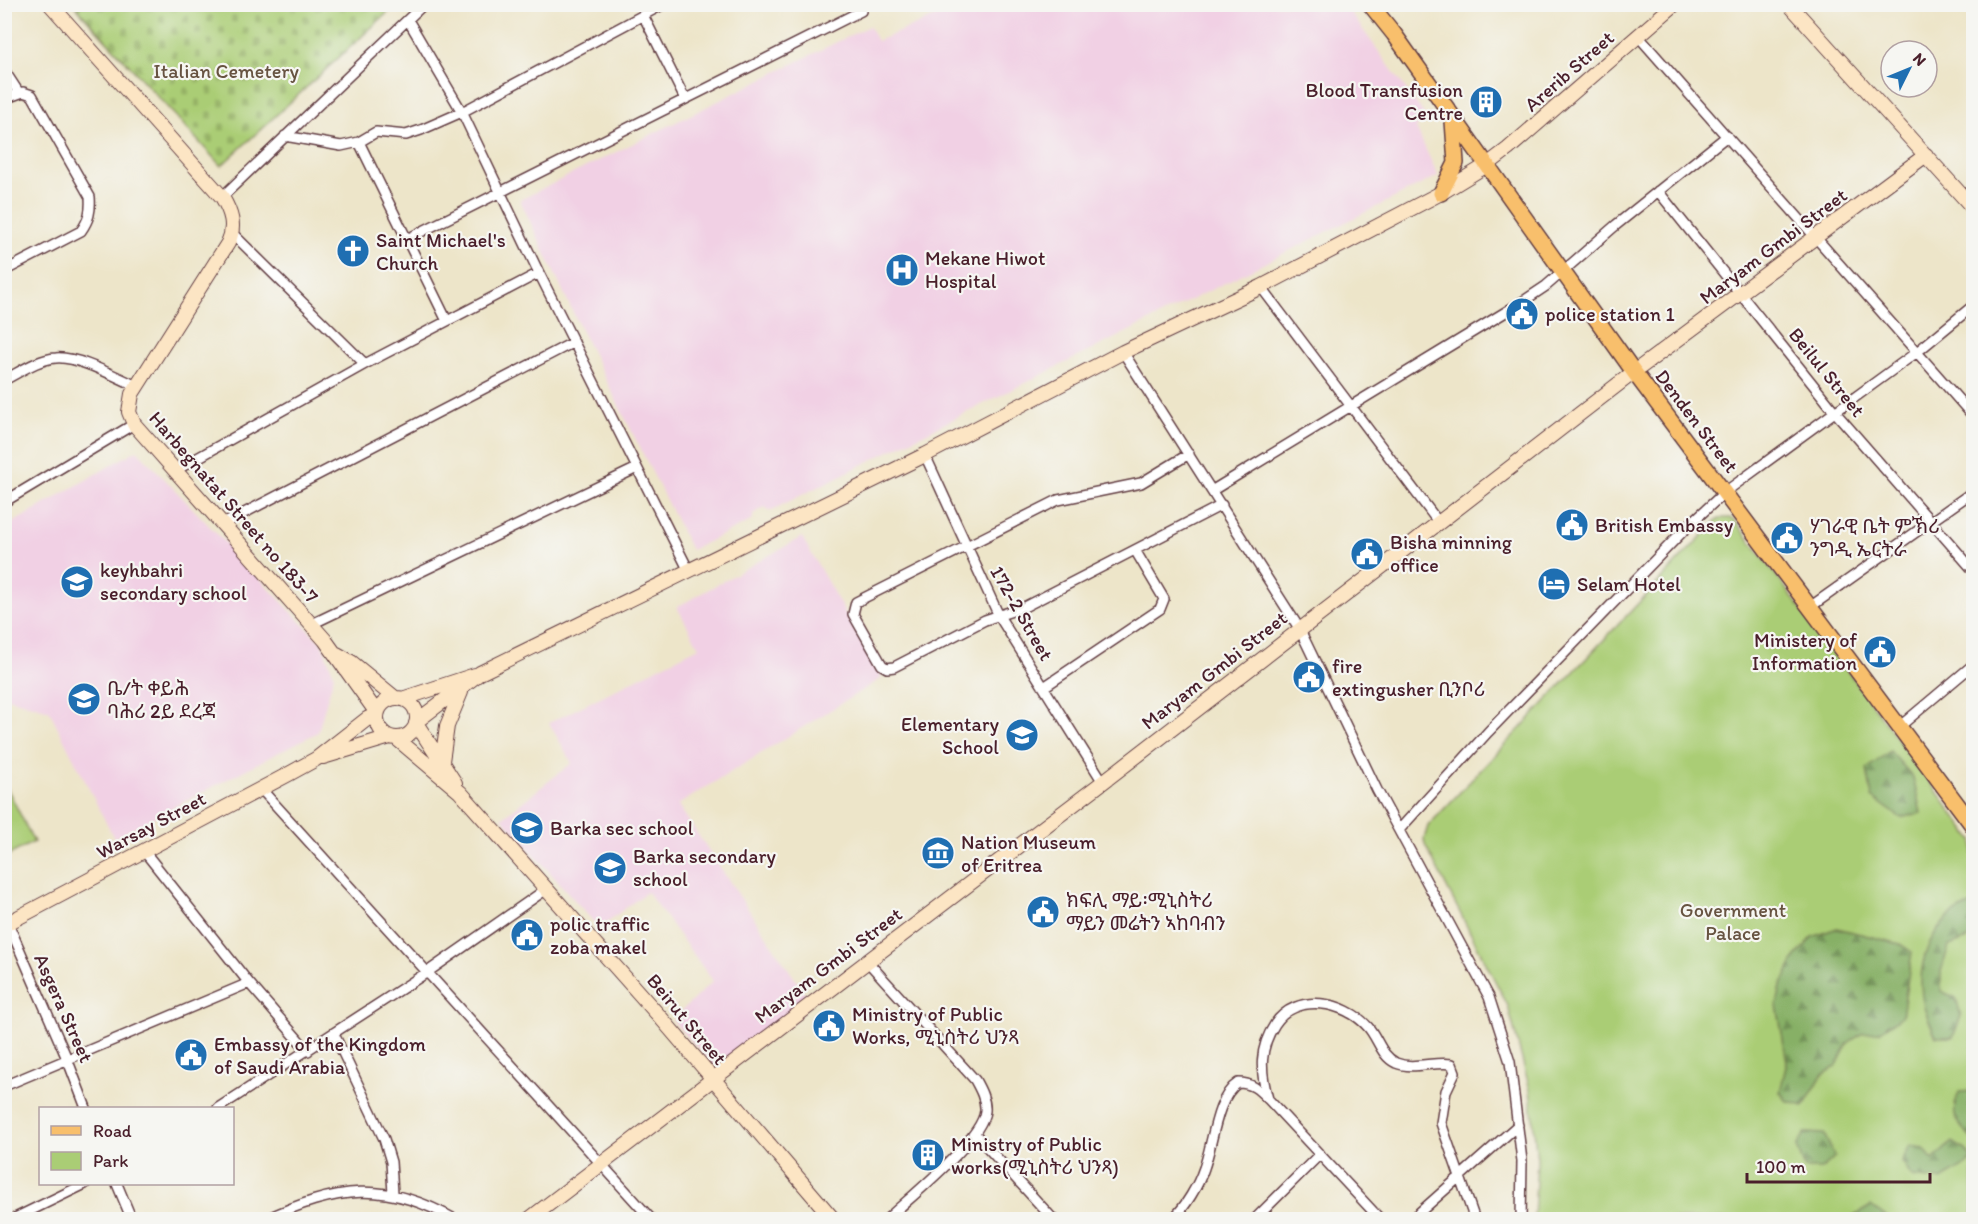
<svg xmlns="http://www.w3.org/2000/svg" width="1978" height="1224" font-family="Itim,'Noto Sans Ethiopic',sans-serif">
	<defs>
		<pattern id="forest-firs" width="22" height="20" patternUnits="userSpaceOnUse" patternTransform="scale(1.5)"><rect width="22" height="20" fill="#87b066"/><path d="M5 1l3.5 6h-7zM16 11l3.5 6h-7z" fill="#708f54"/></pattern>
		<pattern id="cemetery-stones" width="16" height="16" patternUnits="userSpaceOnUse" patternTransform="scale(1.5)"><rect width="16" height="16" fill="#aacd75"/><path d="M2 7V4a2 2 0 0 1 4 0v3zM10 15v-3a2 2 0 0 1 4 0v3z" fill="#94b065"/></pattern>
	</defs>
	<rect width="100%" height="100%" fill="#f6f6f2"/>
	<filter id="ink" filterUnits="userSpaceOnUse"><feTurbulence type="fractalNoise" baseFrequency=".0167" numOctaves="2"/><feDisplacementMap in="SourceGraphic" scale="12" xChannelSelector="R" yChannelSelector="G"/><feConvolveMatrix kernelMatrix="1 2 1 2 8 2 1 2 1" color-interpolation-filters="sRGB"/></filter>
	<filter id="wash" filterUnits="userSpaceOnUse"><feTurbulence type="fractalNoise" baseFrequency=".008" numOctaves="4" result="noise"/><feDisplacementMap in="SourceGraphic" scale="24" xChannelSelector="R" yChannelSelector="G"/><feGaussianBlur stdDeviation="1.35" result="paint"/><feColorMatrix in="noise" values="0 0 0 0 0 0 0 0 0 0 0 0 0 0 0 0 0 1.4 0 .05"/><feComposite in="paint" operator="in"/></filter>
	<g filter="url(#wash)">
		<rect width="100%" height="100%" fill="#ede5c9"/>
		<path fill="#f1d0e4" d="M964,5H1345L1427,118L1416,128L1438,176L770,511L765,507L753,514V520L691,550L586,340L520,200L869,26L877,41Z
			M137,450L322,644L334,675L318,732L114,838L49,710L8,698L5,699L4,528Z
			M802,537L882,678L678,805L810,1001L717,1069L672,1020L713,981L647,892L599,928L502,818L572,763L549,723L699,647L677,607Z"/>
		<path fill="#aacd75" stroke="#7a7650" stroke-width="1.5" d="M1723,518H1730L1737,523L1973,840V1219H1534L1537,1160L1530,1090L1508,1006L1425,845L1424,839L1428,826L1717,520Z
			M5,784L34,842L5,857H4Z"/>
		<path fill="url(#forest-firs)" stroke="#686848" stroke-width="1.5" d="M1890,751L1913,777L1921,813L1901,818L1872,797L1867,769Z
			M1973,904V937L1949,946L1941,971V991L1956,998L1961,1016L1953,1037H1936C1932,1027 1927,1017 1924,1007C1914,965 1931,917 1973,904Z
			M1837,928L1900,944L1912,952L1902,1016L1879,1032L1863,1033L1848,1043L1836,1067L1822,1075L1804,1106L1787,1101L1780,1092L1787,1062L1777,1005L1781,986L1796,956L1813,937Z
			M1973,1091H1974L1973,1141C1957,1121 1949,1118 1959,1092Z
			M1805,1133L1824,1134L1835,1157L1821,1169H1805L1797,1147Z
			M1952,1142L1966,1150L1973,1161L1941,1180L1912,1177L1902,1162L1910,1145L1924,1149L1933,1160Z
			M1871,1206L1889,1219H1849Z"/>
		<path fill="url(#cemetery-stones)" stroke="#7a7650" stroke-width="1.5" d="M74,5H396L221,166Z"/>
	</g>
	<g filter="url(#ink)">
		<g fill="none" stroke-linecap="round" stroke-linejoin="round">
			<defs>
				<path id="street" d="M643,15L685,99
					M408,20L462,112L539,273L688,569
					M1639,37L1974,417
					M4,70L19,93
					M4,99L23,92L32,95L90,197C91,211 89,220 81,231L4,271
					M285,136L341,146L359,142L376,132L406,135L421,130L462,112L664,4
					M359,142L447,321
					M1658,191L1835,412L1974,571
					M222,197L424,4
					M233,234L365,364
					M407,239L861,11
					M1261,287L1439,523
					M1123,352L1299,628L1377,790L1489,997L1510,1062L1522,1161L1521,1220
					M4,380C20,372 38,359 56,358C78,356 116,377 137,386
					M1189,454L1141,483L1058,500L856,602L853,614L882,665L887,668L894,667L985,620L1024,607L1222,505
					M925,455L999,616L1103,782
					M176,470L365,364L539,273
					M1213,490L1522,302L1546,286L1616,225L1727,136
					M4,502L134,424
					M223,524L574,342
					M1810,607L1974,491
					M312,624L637,468
					M1044,687L1160,609L1164,599L1135,550
					M1899,727L1974,664
					M261,789L652,1220
					M1399,830L1488,732L1688,526L1725,492L1917,352L1974,305
					M144,851L249,983L308,1051
					M8,923L68,1061L86,1108
					M867,961L975,1080C980,1089 986,1100 985,1111C982,1140 909,1198 886,1220
					M334,1034L384,1139L391,1162L393,1193
					M4,1086L249,983
					M1268,1099C1260,1071 1259,1048 1275,1024C1296,992 1345,1001 1368,1027C1378,1038 1381,1056 1396,1063C1413,1070 1434,1061 1452,1064L1455,1072L1446,1091L1441,1123L1475,1220
					M218,1108L426,973L548,888
					M976,1135L1054,1220
					M117,1184L132,1220
					M11,1220L85,1184
					M264,1220C336,1187 385,1179 456,1220
					M1172,1220C1186,1206 1198,1186 1204,1168C1213,1144 1216,1097 1238,1083C1252,1083 1258,1089 1268,1099L1381,1220
					M1254,1220L1320,1154
					M1411,1220L1518,1125"/>
				<path id="secondary" d="M50,4L222,197C231,212 236,226 228,243L132,394L129,412L134,424L325,640L377,713
					M1789,4L1974,209
					M337,654L351,662L395,698
					M377 718a20 20 0 1 1 40 0a20 20 0 1 1-40 0Z
					M402,699L475,675
					M417,721L480,673L925,455L1123,352L1261,287L1441,193L1487,165L1508,149L1675,4
					M416,723L455,783
					M396,738L460,792L661,1018L834,1220
					M323,757L390,737
					M442,761L447,726L461,692
					M4,925L287,775L316,759L367,719L377,714
					M528,1220L1103,782L1634,372L1926,155"/>
				<path id="primary" d="M1370,4L1394,34L1634,372L1974,827
					M1441,193L1456,163L1453,121"/>
			</defs>
			<use href="#street" stroke="#623d43" stroke-width="12"/>
			<use href="#secondary" stroke="#623d43" stroke-width="16"/>
			<use href="#primary" stroke="#623d43" stroke-width="18"/>
			<use href="#street" stroke="#fff" stroke-width="9"/>
			<use href="#secondary" stroke="#fce5c4" stroke-width="14"/>
			<use href="#primary" stroke="#f8bf6c" stroke-width="15"/>
		</g>
	</g>
	<defs>
		<symbol id="building-disc" viewBox="-11 -11 22 22"><circle r="9.5" fill="#1f6fb2" stroke="#f6f6f2"/><path d="M-4-6H4V6H1V3H-1V6H-4ZM-2.5-4.3h1.7v1.8h-1.7ZM.8-4.3h1.7v1.8H.8ZM-2.5-1h1.7V.8h-1.7ZM.8-1h1.7V.8H.8Z" fill="#fff"/></symbol>
		<symbol id="church-disc" viewBox="-11 -11 22 22"><circle r="9.5" fill="#1f6fb2" stroke="#f6f6f2"/><path d="M-1.2-6h2.4v3.5h3.3v2.4h-3.3V6h-2.4V-.1h-3.3v-2.4h3.3Z" fill="#fff"/></symbol>
		<symbol id="hospital-disc" viewBox="-11 -11 22 22"><circle r="9.5" fill="#1f6fb2" stroke="#f6f6f2"/><path d="M-5-5h3v3.5h4V-5h3V5h-3V1.5h-4V5h-3Z" fill="#fff"/></symbol>
		<symbol id="civic-disc" viewBox="-11 -11 22 22"><circle r="9.5" fill="#1f6fb2" stroke="#f6f6f2"/><path d="M-.6-6.5H3V-4.5H.6V-3L4-1V1h2V6H-6V1h2V-1L-.6-3ZM-1.2 2.5V6h2.4V2.5Z" fill="#fff"/></symbol>
		<symbol id="school-disc" viewBox="-11 -11 22 22"><circle r="9.5" fill="#1f6fb2" stroke="#f6f6f2"/><path d="M0-5L7-2L0 1L-7-2ZM-4 1L0 2.5L4 1V4Q0 6-4 4Z" fill="#fff"/></symbol>
		<symbol id="hotel-disc" viewBox="-11 -11 22 22"><circle r="9.5" fill="#1f6fb2" stroke="#f6f6f2"/><path d="M-6-4.5h1.5V1H6V5H4.5V3h-9V5H-6ZM-4 0a1.8 1.8 0 1 1 3.6 0ZM.5 0V-2.5h3Q6-2.5 6 0Z" fill="#fff"/></symbol>
		<symbol id="museum-disc" viewBox="-11 -11 22 22"><circle r="9.5" fill="#1f6fb2" stroke="#f6f6f2"/><path d="M0-6L6-3V-2H-6V-3ZM-5-1h2V3h-2ZM-1-1h2V3h-2ZM3-1h2V3H3ZM-6 4H6V6H-6Z" fill="#fff"/></symbol>
	</defs>
	<g fill-rule="evenodd">
		<use href="#building-disc" x="1467" y="83" width="38" height="38"/>
		<use href="#church-disc" x="334" y="232" width="38" height="38"/>
		<use href="#hospital-disc" x="883" y="251" width="38" height="38"/>
		<use href="#civic-disc" x="1503" y="295" width="38" height="38"/>
		<use href="#civic-disc" x="1553" y="506" width="38" height="38"/>
		<use href="#civic-disc" x="1768" y="519" width="38" height="38"/>
		<use href="#civic-disc" x="1348" y="535" width="38" height="38"/>
		<use href="#school-disc" x="58" y="563" width="38" height="38"/>
		<use href="#hotel-disc" x="1535" y="565" width="38" height="38"/>
		<use href="#civic-disc" x="1861" y="633" width="38" height="38"/>
		<use href="#civic-disc" x="1290" y="658" width="38" height="38"/>
		<use href="#school-disc" x="65" y="680" width="38" height="38"/>
		<use href="#school-disc" x="1003" y="716" width="38" height="38"/>
		<use href="#school-disc" x="508" y="809" width="38" height="38"/>
		<use href="#museum-disc" x="919" y="834" width="38" height="38"/>
		<use href="#school-disc" x="591" y="849" width="38" height="38"/>
		<use href="#civic-disc" x="1024" y="893" width="38" height="38"/>
		<use href="#civic-disc" x="508" y="916" width="38" height="38"/>
		<use href="#civic-disc" x="810" y="1007" width="38" height="38"/>
		<use href="#civic-disc" x="172" y="1036" width="38" height="38"/>
		<use href="#building-disc" x="909" y="1136" width="38" height="38"/>
	</g>
	<g text-anchor="middle" stroke-width="4.5" stroke-linejoin="round" paint-order="stroke">
		<g font-size="20" fill="#675341" stroke="#f6f6f2">
			<text x="226" y="78">Italian Cemetery</text>
			<text x="1733" y="917">Government<tspan x="1733" dy="23">Palace</tspan></text>
		</g>
		<g font-size="20" fill="#4a1f2b" stroke="#f6f6f2">
			<text transform="translate(1569 71) rotate(-41)" y="7">Arerib Street</text>
			<text transform="translate(1773 246) rotate(-37)" y="7">Maryam Gmbi Street</text>
			<text transform="translate(1827 372) rotate(51)" y="7">Beilul Street</text>
			<text transform="translate(1697 421) rotate(53)" y="7">Denden Street</text>
			<text transform="translate(234 507) rotate(49)" y="7">Harbegnatat Street no 183-7</text>
			<text transform="translate(1022 613) rotate(60)" y="7">172-2 Street</text>
			<text transform="translate(1214 670) rotate(-38)" y="7">Maryam Gmbi Street</text>
			<text transform="translate(151 825) rotate(-28)" y="7">Warsay Street</text>
			<text transform="translate(828 965) rotate(-37)" y="7">Maryam Gmbi Street</text>
			<text transform="translate(64 1008) rotate(66)" y="7">Asgera Street</text>
			<text transform="translate(687 1019) rotate(50)" y="7">Beirut Street</text>
		</g>
		<g font-size="20" fill="#4a1f2b" stroke="#f6f6f2" text-anchor="start">
			<text x="1463" y="97" text-anchor="end">Blood Transfusion<tspan x="1463" dy="23">Centre</tspan></text>
			<text x="376" y="247">Saint Michael's<tspan x="376" dy="23">Church</tspan></text>
			<text x="925" y="265">Mekane Hiwot<tspan x="925" dy="23">Hospital</tspan></text>
			<text x="1545" y="321">police station 1</text>
			<text x="1595" y="532">British Embassy</text>
			<text x="1810" y="533">ሃገራዊ ቤት ምኽሪ<tspan x="1810" dy="23">ንግዲ ኤርትራ</tspan></text>
			<text x="1390" y="549">Bisha minning<tspan x="1390" dy="23">office</tspan></text>
			<text x="100" y="577">keyhbahri<tspan x="100" dy="23">secondary school</tspan></text>
			<text x="1577" y="591">Selam Hotel</text>
			<text x="1857" y="647" text-anchor="end">Ministery of<tspan x="1857" dy="23">Information</tspan></text>
			<text x="1332" y="673">fire<tspan x="1332" dy="23">extingusher ቢንቦሪ</tspan></text>
			<text x="107" y="695">ቤ/ት ቀይሕ<tspan x="107" dy="23">ባሕሪ 2ይ ደረጃ</tspan></text>
			<text x="999" y="731" text-anchor="end">Elementary<tspan x="999" dy="23">School</tspan></text>
			<text x="550" y="835">Barka sec school</text>
			<text x="961" y="849">Nation Museum<tspan x="961" dy="23">of Eritrea</tspan></text>
			<text x="633" y="863">Barka secondary<tspan x="633" dy="23">school</tspan></text>
			<text x="1066" y="907">ክፍሊ ማይ፡ሚኒስትሪ<tspan x="1066" dy="23">ማይን መሬትን ኣከባብን</tspan></text>
			<text x="550" y="931">polic traffic<tspan x="550" dy="23">zoba makel</tspan></text>
			<text x="852" y="1021">Ministry of Public<tspan x="852" dy="23">Works, ሚኒስትሪ ህንጻ</tspan></text>
			<text x="214" y="1051">Embassy of the Kingdom<tspan x="214" dy="23">of Saudi Arabia</tspan></text>
			<text x="951" y="1151">Ministry of Public<tspan x="951" dy="23">works(ሚኒስትሪ ህንጻ)</tspan></text>
		</g>
	</g>
	<rect width="1978" height="1224" fill="none" stroke="#f6f6f2" stroke-width="24"/>
	<rect x="39" y="1107" width="195" height="78" fill="#f6f6f2" stroke="#b1a0a2" stroke-width="1.5"/>
	<rect x="51" y="1126" width="30" height="9" fill="#f8bf6c" stroke="#b1a0a2" stroke-width="1.5"/>
	<text x="93" y="1137" font-size="18" fill="#4a1f2b">Road</text>
	<rect x="51" y="1152" width="30" height="18" fill="#aacd75" stroke="#b1a0a2" stroke-width="1.5"/>
	<text x="93" y="1167" font-size="18" fill="#4a1f2b">Park</text>
	<g transform="translate(1909 69) rotate(47)"><circle r="28" fill="#f6f6f2" stroke="#b1a0a2" stroke-width="1.5"/>
	<path d="M0-4.5L10 22L0 15L-10 22Z" fill="#1f6fb2"/>
	<text y="-9" font-size="16" font-weight="bold" text-anchor="middle" fill="#4a1f2b">N</text>
	</g>
	<path d="M1747 1173v9h183v-9" fill="none" stroke="#4a1f2b" stroke-width="3"/>
	<text x="1756" y="1173" font-size="18" fill="#4a1f2b" stroke="#f6f6f2" stroke-width="4.5" paint-order="stroke">100 m</text>
</svg>
